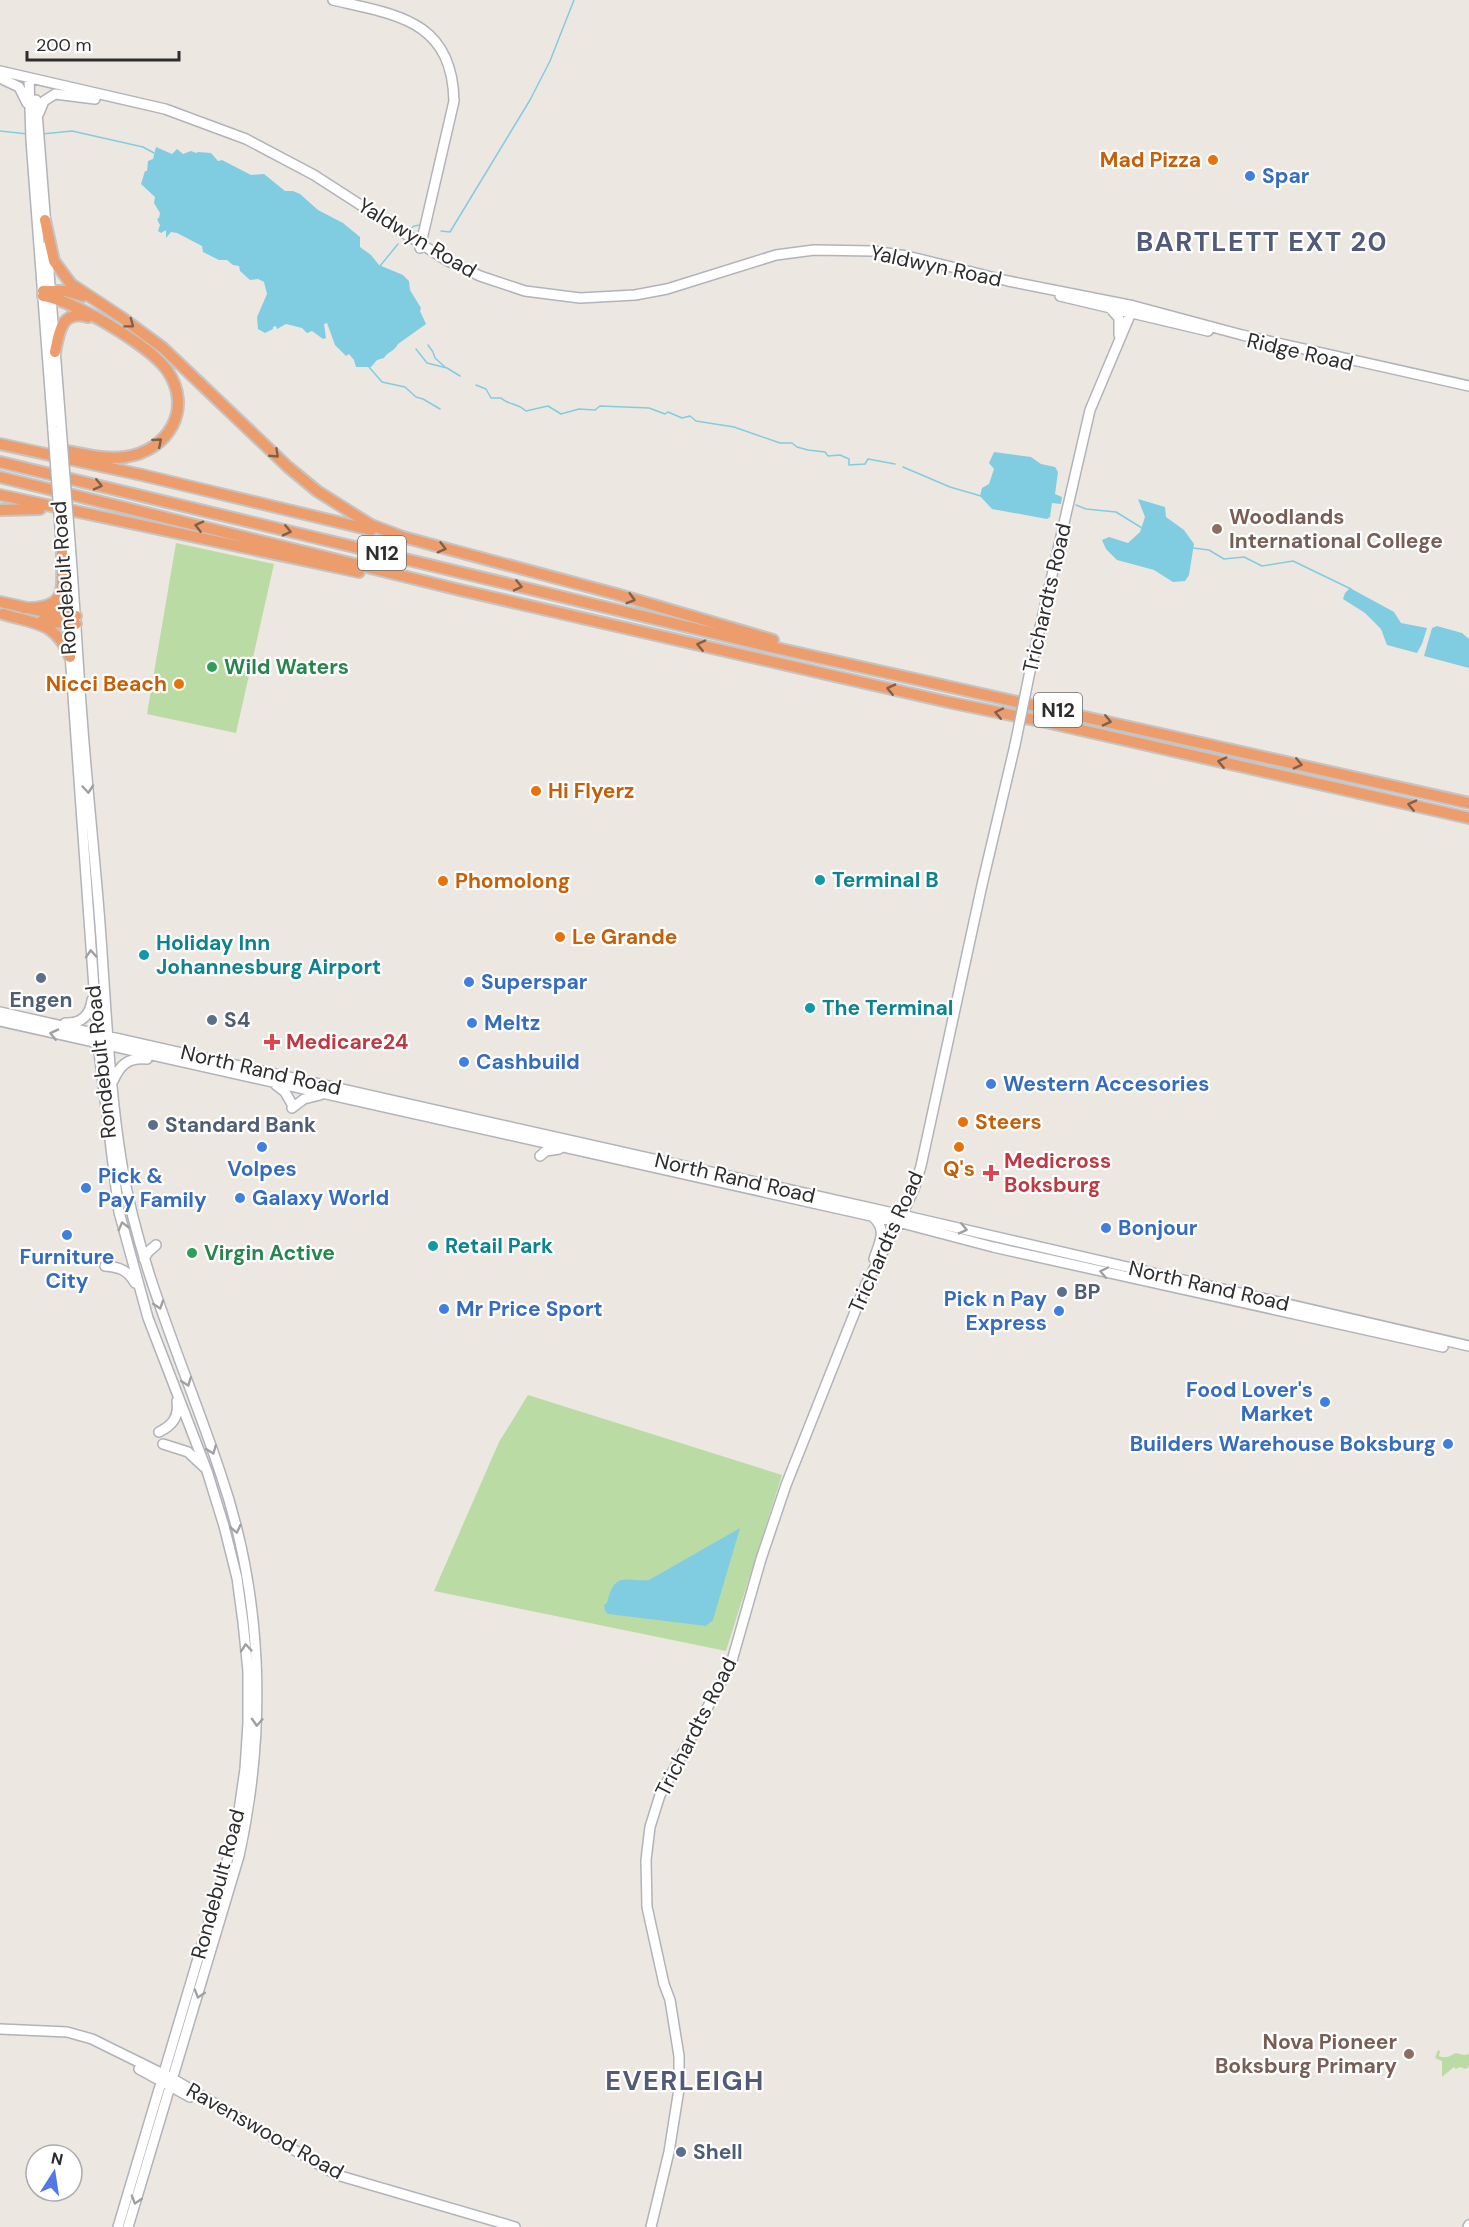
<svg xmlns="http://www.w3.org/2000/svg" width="1469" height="2227" font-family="'DM Sans',sans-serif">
	<rect width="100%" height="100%" fill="#ece7e1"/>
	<path fill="#badca4" d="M176,543L274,564L236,733L147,714Z
		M528,1395L782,1475L726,1651L434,1591L499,1442Z
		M1438,2050L1440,2051L1439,2056C1445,2059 1450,2056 1456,2053L1464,2055L1469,2054V2066L1466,2069L1460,2067L1456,2069L1454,2067L1442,2077V2061L1435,2058Z"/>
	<path fill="#80cde2" d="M156,147L172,154L177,149L183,154L191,151L196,153L198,152L211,153L218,161L222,160L251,175L264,174L285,191H293L300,194L318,210L343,223L360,237V247L371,255L379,265L403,275L409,281L410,290L421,308L420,311L426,324L398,344C395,351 387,352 384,358L377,360L371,367H356L354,360L349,354L346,356L335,345L327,323L324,324L326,338L323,339L312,331L307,333L302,328L286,324L277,329L276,326L273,327V329L265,333L258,329L257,317L267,294L264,282L258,279L250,280L240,271L239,266L233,265L227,260H219L203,252L202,246L177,233L171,232L166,238V230L161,233L158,231L160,225L157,219L159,218L160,213L154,203L155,197L141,184L145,171H147L148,161L153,159Z
		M994,452L1031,457L1041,464L1055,467L1058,472L1055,494L1062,497L1061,504L1052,503L1050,517L1047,519L992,509L980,496L982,488L989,484L994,469L989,463Z
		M1138,499L1165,507L1166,517L1184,530L1194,544L1189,575L1185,581L1173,582L1154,570L1117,560L1106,549L1102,540L1109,537L1128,543L1140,532L1145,517Z
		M1350,588L1394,612L1401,623L1427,628L1422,644L1417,653L1387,645L1381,629L1365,613L1343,599L1345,593Z
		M1437,626L1462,633L1469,639V668L1424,656L1432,628Z
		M740,1528L713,1620L706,1626L608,1614L605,1611L604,1605L607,1603C615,1570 625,1582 649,1580Z"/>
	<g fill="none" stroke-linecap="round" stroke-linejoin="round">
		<path stroke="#80cde2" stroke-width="1.5" d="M0,131L28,134
			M42,134L72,131L143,147L154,153
			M408,231L414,226L420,225
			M441,231L450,232L530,100L550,61L574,0
			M380,266L398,244
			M428,345L433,352L435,358L445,367
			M416,349L427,363L447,368L460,376
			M369,367L382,382L405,387L416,397L423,399L440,409
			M476,385L486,389L491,398H501C508,405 518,403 526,411L548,406L561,414L579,409L595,410L600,406L649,408L665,414L668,412L682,418L690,416L696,421L734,427L780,443H792L797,447L808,450L825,452L828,456L840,455L849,459V465L865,464L868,459L895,464
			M903,467L950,487L981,496
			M1076,505L1086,509L1116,512L1142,528
			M1193,548L1209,550L1224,559L1244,557L1262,566L1293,561L1351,589"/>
		<defs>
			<path id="secondary" d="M333,0C397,15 452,20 454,101L420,248
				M0,71L165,109L246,139L314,175L446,260L480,276L525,291L580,298L635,295L667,289L776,255L814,250L873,251L907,256L1008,281L1134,306L1242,335L1469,386
				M0,78L19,87L27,103
				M29,78L31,140L53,430
				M36,100L46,226
				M39,113L44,101L55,94L95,99
				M47,246L61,426
				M1060,296L1208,331
				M1110,308L1119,318V335
				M70,542C75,605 78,667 83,730C88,795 95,859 100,924C106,1005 109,1086 122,1165C140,1272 186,1370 220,1472C263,1596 267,1728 239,1856L128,2227
				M65,584L98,1044L119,1212L148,1318L207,1471L224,1526L237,1578L243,1622L248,1671V1723L245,1769L236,1831L118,2227
				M1030,671L1090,410L1133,308
				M0,1012L902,1215L1469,1346
				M0,1021L898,1222L993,1247L1443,1347
				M65,1023C81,1024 90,1016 92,1000
				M113,1081C120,1065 128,1057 147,1059
				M276,1085L285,1092L293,1106
				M292,1108L304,1099L320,1095
				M540,1156L546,1151L559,1149
				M873,1217C888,1230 879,1243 874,1259
				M144,1259L148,1252L156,1245
				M105,1266C119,1267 128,1270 135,1283
				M159,1432C173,1425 179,1417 177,1401
				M163,1444L188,1452L204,1467
				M0,2029L67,2032L92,2039L173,2079L337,2175L515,2227
				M139,2069L190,2097
				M651,2227L669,2152L679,2089V2056L670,2000L664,1984L647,1907L646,1860L650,1827L660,1795L731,1664L761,1559L786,1485L866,1284L902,1215L914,1189L921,1166L982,885L1015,745
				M1468,2227L1469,2225"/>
			<path id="highway" d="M45,220L54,261L71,284L121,317L163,348L288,467L317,491L371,525L403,537L616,594L773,640
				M43,291H65L83,296
				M43,296C73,300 149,345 167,370C194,409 168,451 125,457C106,460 84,454 66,451
				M55,352C59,333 61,309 88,317
				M0,444L142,475L371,530
				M0,462L763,645L1469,803
				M0,477L460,590L948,702L1050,723L1469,818
				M0,495L359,572
				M0,510L40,509
				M0,602L46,612L76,616
				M24,608C71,609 61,587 62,550
				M3,614C35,624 55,621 70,657
				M42,621L76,624"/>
		</defs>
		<use href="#secondary" stroke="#b1b3bb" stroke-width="12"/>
		<use href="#highway" stroke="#c4c4c4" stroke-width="14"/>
		<use href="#secondary" stroke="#fff" stroke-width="9"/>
		<use href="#highway" stroke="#ed9d6b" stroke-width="10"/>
		<defs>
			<path id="secondary-bridge" d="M61,426L70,542
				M53,430L61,542
				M1015,745L1030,671"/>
		</defs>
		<use href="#secondary-bridge" stroke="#b1b3bb" stroke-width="12" stroke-linecap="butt"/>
		<use href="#secondary-bridge" stroke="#fff" stroke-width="9"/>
	</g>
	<defs><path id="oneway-chevron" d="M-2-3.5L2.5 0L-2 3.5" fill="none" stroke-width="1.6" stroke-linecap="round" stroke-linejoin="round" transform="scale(1.5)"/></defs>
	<g stroke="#835f49">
		<use href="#oneway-chevron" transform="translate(130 324) rotate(37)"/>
		<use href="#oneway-chevron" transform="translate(158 442) rotate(-41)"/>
		<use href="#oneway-chevron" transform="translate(275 454) rotate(43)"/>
		<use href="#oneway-chevron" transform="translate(98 485) rotate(13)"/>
		<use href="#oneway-chevron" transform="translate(199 526) rotate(-166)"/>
		<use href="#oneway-chevron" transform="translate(287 531) rotate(13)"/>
		<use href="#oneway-chevron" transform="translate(442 548) rotate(15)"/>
		<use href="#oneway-chevron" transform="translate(518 586) rotate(13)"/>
		<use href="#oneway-chevron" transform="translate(631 599) rotate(16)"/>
		<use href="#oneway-chevron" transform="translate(701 645) rotate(-167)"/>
		<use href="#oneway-chevron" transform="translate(891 689) rotate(-167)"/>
		<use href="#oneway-chevron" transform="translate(999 713) rotate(-168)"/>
		<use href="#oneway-chevron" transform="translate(1107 721) rotate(13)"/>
		<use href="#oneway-chevron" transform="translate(1222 762) rotate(-167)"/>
		<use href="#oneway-chevron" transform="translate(1298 764) rotate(13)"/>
		<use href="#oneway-chevron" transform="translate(1412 805) rotate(-167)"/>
	</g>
	<g stroke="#a0a0a0">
		<use href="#oneway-chevron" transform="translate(88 789) rotate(85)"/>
		<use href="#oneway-chevron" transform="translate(91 954) rotate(-94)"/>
		<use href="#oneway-chevron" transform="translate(54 1034) rotate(-167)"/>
		<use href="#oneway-chevron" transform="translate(123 1226) rotate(-105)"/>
		<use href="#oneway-chevron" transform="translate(963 1229) rotate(13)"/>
		<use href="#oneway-chevron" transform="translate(1104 1272) rotate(-168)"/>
		<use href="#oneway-chevron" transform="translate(159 1305) rotate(72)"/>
		<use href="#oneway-chevron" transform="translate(187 1382) rotate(69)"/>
		<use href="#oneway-chevron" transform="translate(212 1450) rotate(69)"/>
		<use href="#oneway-chevron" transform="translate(236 1529) rotate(77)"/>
		<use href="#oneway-chevron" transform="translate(246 1648) rotate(-95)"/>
		<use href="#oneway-chevron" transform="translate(257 1722) rotate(93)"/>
		<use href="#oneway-chevron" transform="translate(199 1994) rotate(107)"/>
		<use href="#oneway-chevron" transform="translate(136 2200) rotate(107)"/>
	</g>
	<g fill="#e8710a" stroke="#fff" stroke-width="2">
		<circle cx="1213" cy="160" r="6"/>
		<circle cx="179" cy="684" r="6"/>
		<circle cx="536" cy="791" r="6"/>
		<circle cx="443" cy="881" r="6"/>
		<circle cx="560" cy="937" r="6"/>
		<circle cx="963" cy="1122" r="6"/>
		<circle cx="959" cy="1147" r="6"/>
	</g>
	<g fill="#3f7fe0" stroke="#fff" stroke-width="2">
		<circle cx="1250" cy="176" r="6"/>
		<circle cx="469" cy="982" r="6"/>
		<circle cx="472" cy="1023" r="6"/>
		<circle cx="464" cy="1062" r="6"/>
		<circle cx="991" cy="1084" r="6"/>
		<circle cx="262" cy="1147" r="6"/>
		<circle cx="86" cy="1188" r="6"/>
		<circle cx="240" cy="1198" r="6"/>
		<circle cx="1106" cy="1228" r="6"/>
		<circle cx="67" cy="1235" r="6"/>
		<circle cx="444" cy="1309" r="6"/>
		<circle cx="1059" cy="1311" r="6"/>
		<circle cx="1325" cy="1402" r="6"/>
		<circle cx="1448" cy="1444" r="6"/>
	</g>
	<g fill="#8d6e63" stroke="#fff" stroke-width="2">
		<circle cx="1217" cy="529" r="6"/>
		<circle cx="1409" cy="2054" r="6"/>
	</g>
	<g fill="#2e9e5b" stroke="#fff" stroke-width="2">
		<circle cx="212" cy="667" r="6"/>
		<circle cx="192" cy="1253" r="6"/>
	</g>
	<g fill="#0f9aa8" stroke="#fff" stroke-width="2">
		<circle cx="820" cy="880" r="6"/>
		<circle cx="144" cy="955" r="6"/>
		<circle cx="810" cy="1008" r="6"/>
		<circle cx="433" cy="1246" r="6"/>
	</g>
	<g fill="#5c6f8a" stroke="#fff" stroke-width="2">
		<circle cx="41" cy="978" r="6"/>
		<circle cx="212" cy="1020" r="6"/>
		<circle cx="153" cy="1125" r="6"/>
		<circle cx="1062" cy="1292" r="6"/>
		<circle cx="681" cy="2152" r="6"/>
	</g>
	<g fill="#e0444e" stroke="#fff" stroke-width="2">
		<path d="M269 1033h6v6h6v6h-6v6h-6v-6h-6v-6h6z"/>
		<path d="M988 1164h6v6h6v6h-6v6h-6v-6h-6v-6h6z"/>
	</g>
	<g text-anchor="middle" stroke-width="4.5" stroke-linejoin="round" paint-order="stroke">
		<g fill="#fff" stroke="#6c6c6c" stroke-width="1.5">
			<rect x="358" y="536" width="48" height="34" rx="4.5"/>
			<rect x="1034" y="693" width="48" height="34" rx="4.5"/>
		</g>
		<g font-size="20" font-weight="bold" fill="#2d2d2d">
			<text x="382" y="560">N12</text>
			<text x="1058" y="717">N12</text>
		</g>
		<g font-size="21" font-weight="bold" fill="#c56008" stroke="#fff" text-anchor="start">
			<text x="1201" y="167" text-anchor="end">Mad Pizza</text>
			<text x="167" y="691" text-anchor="end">Nicci Beach</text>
			<text x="548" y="798">Hi Flyerz</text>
			<text x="455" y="888">Phomolong</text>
			<text x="572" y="944">Le Grande</text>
			<text x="975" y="1129">Steers</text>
			<text x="959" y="1176" text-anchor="middle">Q's</text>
		</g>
		<g font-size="21" font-weight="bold" fill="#366cbe" stroke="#fff" text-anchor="start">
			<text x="1262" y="183">Spar</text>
			<text x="481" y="989">Superspar</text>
			<text x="484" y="1030">Meltz</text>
			<text x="476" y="1069">Cashbuild</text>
			<text x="1003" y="1091">Western Accesories</text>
			<text x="262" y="1176" text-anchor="middle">Volpes</text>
			<text x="98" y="1183">Pick &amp;<tspan x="98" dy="24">Pay Family</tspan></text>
			<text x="252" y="1205">Galaxy World</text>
			<text x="1118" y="1235">Bonjour</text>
			<text x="67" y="1264" text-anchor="middle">Furniture<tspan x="67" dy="24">City</tspan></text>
			<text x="1047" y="1306" text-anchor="end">Pick n Pay<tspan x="1047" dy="24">Express</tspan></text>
			<text x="456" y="1316">Mr Price Sport</text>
			<text x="1313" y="1397" text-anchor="end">Food Lover's<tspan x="1313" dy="24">Market</tspan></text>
			<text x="1436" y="1451" text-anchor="end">Builders Warehouse Boksburg</text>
		</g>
		<g font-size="21" fill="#2d2d2d" stroke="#fff">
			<text transform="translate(417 238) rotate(31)" y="7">Yaldwyn Road</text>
			<text transform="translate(936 266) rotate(12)" y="7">Yaldwyn Road</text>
			<text transform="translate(1300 352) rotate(13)" y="7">Ridge Road</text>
			<text transform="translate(64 578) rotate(-94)" y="7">Rondebult Road</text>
			<text transform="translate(1047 598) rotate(-77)" y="7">Trichardts Road</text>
			<text transform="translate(101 1062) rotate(-96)" y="7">Rondebult Road</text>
			<text transform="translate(261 1070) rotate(13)" y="7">North Rand Road</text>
			<text transform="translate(735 1178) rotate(13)" y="7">North Rand Road</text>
			<text transform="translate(886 1242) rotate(-66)" y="7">Trichardts Road</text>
			<text transform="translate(1209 1286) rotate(13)" y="7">North Rand Road</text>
			<text transform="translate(696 1727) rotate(-63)" y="7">Trichardts Road</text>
			<text transform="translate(218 1884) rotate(-75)" y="7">Rondebult Road</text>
			<text transform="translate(265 2131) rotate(29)" y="7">Ravenswood Road</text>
		</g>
		<g font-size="21" font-weight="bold" fill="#785e54" stroke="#fff" text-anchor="start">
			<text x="1229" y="524">Woodlands<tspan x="1229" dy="24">International College</tspan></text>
			<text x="1397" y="2049" text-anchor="end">Nova Pioneer<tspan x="1397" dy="24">Boksburg Primary</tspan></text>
		</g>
		<g font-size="21" font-weight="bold" fill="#27864d" stroke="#fff" text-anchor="start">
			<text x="224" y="674">Wild Waters</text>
			<text x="204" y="1260">Virgin Active</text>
		</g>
		<g font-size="21" font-weight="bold" fill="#0d838f" stroke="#fff" text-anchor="start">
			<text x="832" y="887">Terminal B</text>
			<text x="156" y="950">Holiday Inn<tspan x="156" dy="24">Johannesburg Airport</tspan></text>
			<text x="822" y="1015">The Terminal</text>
			<text x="445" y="1253">Retail Park</text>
		</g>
		<g font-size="21" font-weight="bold" fill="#4e5e75" stroke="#fff" text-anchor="start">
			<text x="41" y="1007" text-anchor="middle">Engen</text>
			<text x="224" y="1027">S4</text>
			<text x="165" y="1132">Standard Bank</text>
			<text x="1074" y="1299">BP</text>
			<text x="693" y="2159">Shell</text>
		</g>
		<g font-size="21" font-weight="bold" fill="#be3a42" stroke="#fff" text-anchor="start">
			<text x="286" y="1049">Medicare24</text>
			<text x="1004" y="1168">Medicross<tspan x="1004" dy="24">Boksburg</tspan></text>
		</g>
		<g font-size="27" font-weight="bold" letter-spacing="1.5" fill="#515b79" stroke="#fff">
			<text x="1262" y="251">BARTLETT EXT 20</text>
			<text x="685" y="2090">EVERLEIGH</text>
		</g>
	</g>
	<g transform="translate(54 2173) rotate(12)"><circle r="28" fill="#ffffff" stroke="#ababab" stroke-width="1.5"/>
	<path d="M0-4.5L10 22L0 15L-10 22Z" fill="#5477e6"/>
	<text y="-9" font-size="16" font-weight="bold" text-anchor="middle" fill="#2d2d2d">N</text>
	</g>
	<path d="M27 51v9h152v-9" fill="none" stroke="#2d2d2d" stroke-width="3"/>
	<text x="36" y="51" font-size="18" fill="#2d2d2d" stroke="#ffffff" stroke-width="4.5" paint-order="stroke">200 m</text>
</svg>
